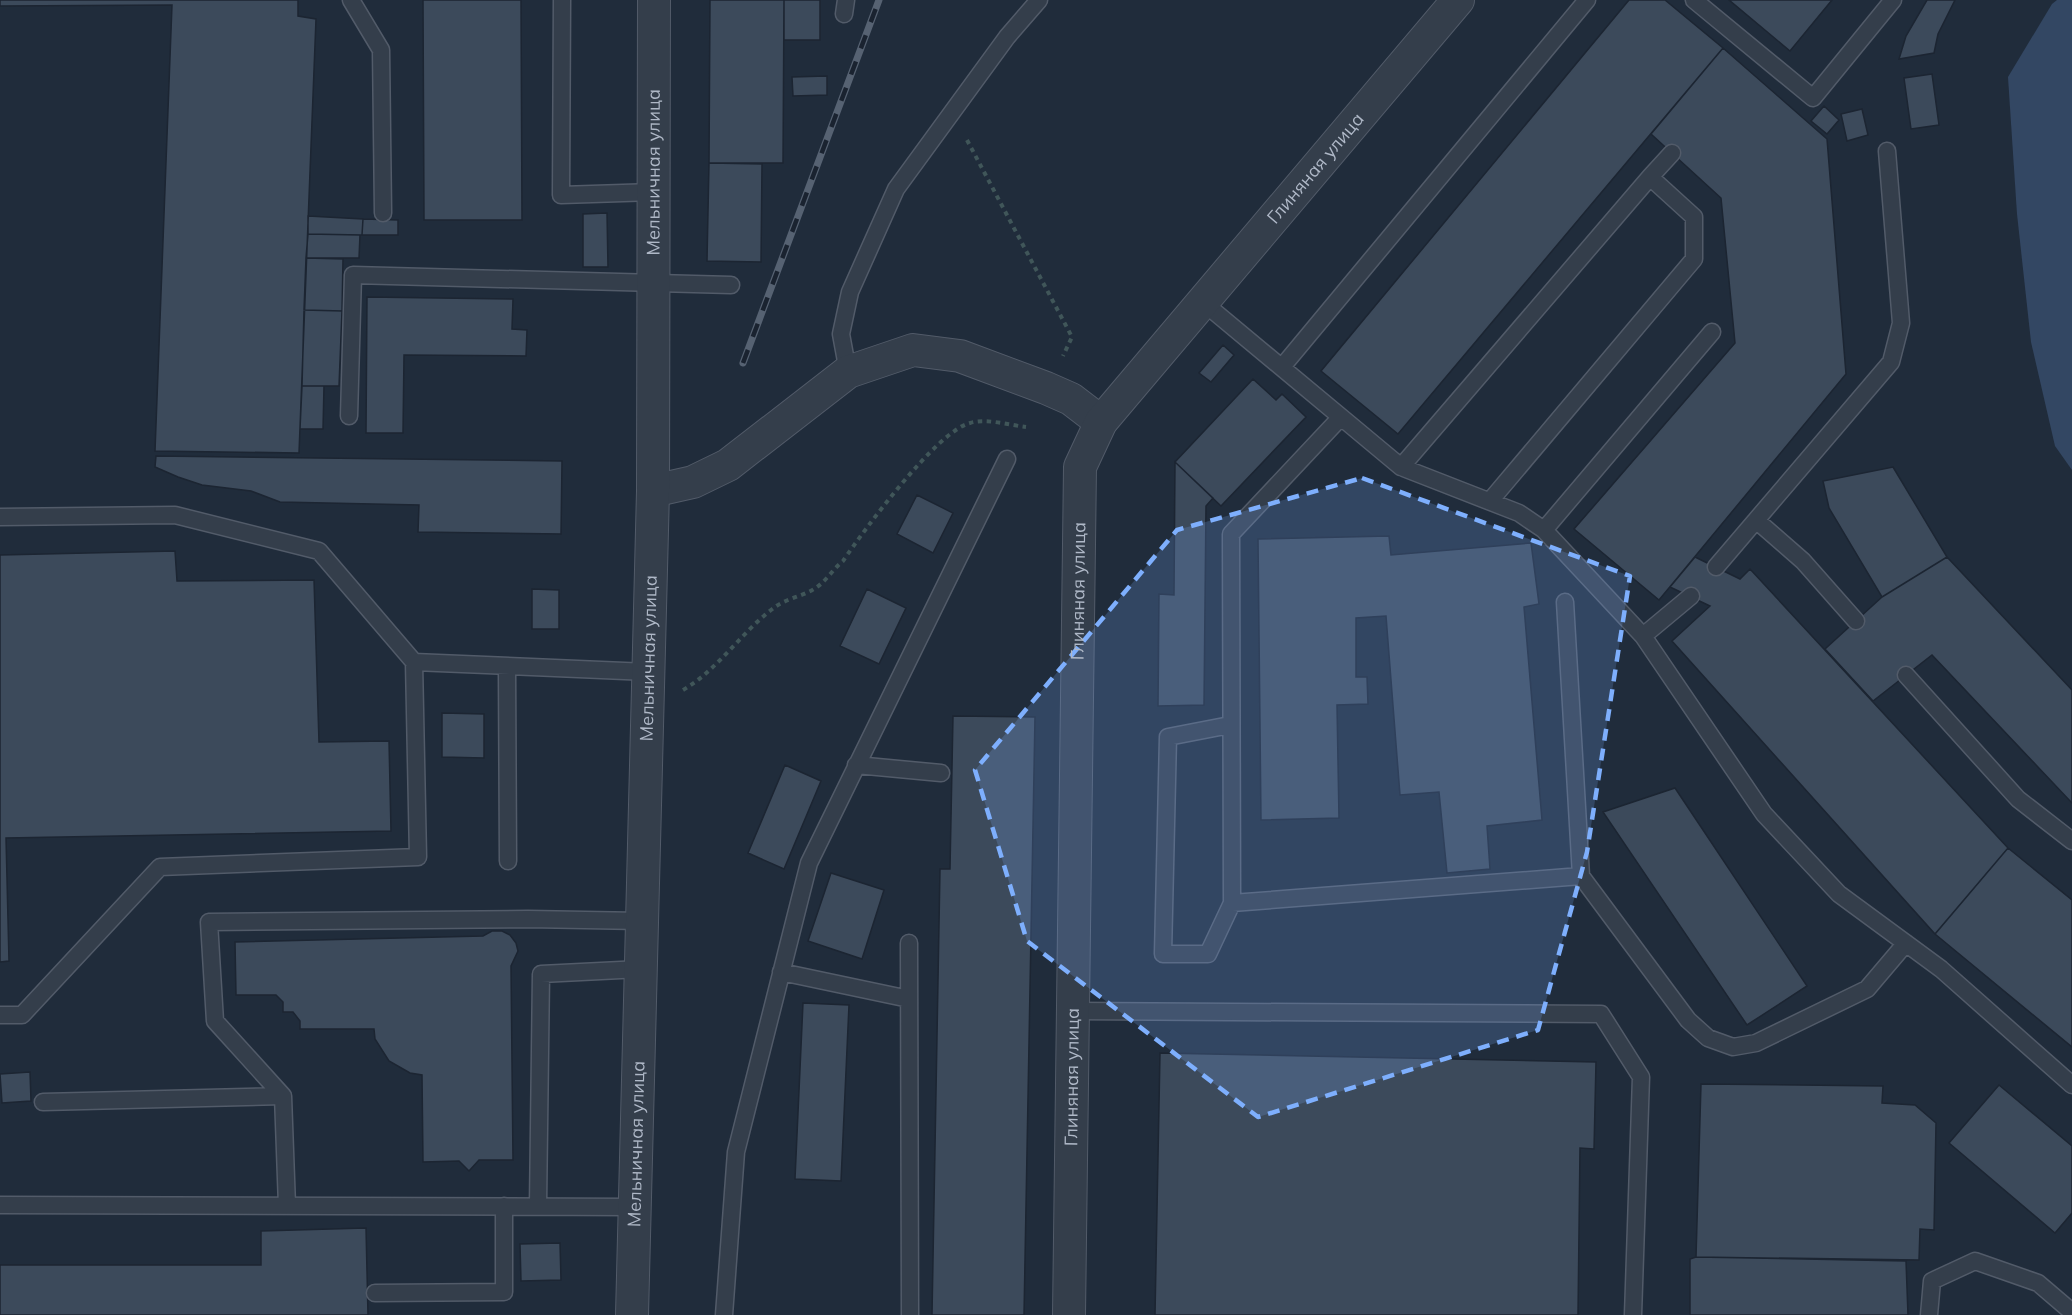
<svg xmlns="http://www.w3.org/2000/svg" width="2072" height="1315" font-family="Mulish,sans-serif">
	<rect width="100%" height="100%" fill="#202c3b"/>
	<path fill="#334763" d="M2057,0H2072V470L2055,446L2031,342L2017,214L2008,77L2052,4Z"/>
	<path fill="#3c4a5b" stroke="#1c2532" stroke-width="1.5" d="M0,0H298V16L316,19L299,453L155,451L172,5L0,6Z
		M423,0H521L522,220H424Z
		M710,0H784L783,163H709Z
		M784,0H820V40H784Z
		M1629,0H1665L1723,48L1398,434L1321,371Z
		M1729,0H1832L1790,51Z
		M1927,0H1955L1938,34L1934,53L1899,59L1906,36Z
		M1723,48L1827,139L1846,374L1659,600L1574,529L1735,343L1721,198L1651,134Z
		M1932,74L1939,125L1911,129L1904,78Z
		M827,76V95L793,96L792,77Z
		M1824,106L1839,120L1827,134L1811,121Z
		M1862,109L1868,135L1847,141L1841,114Z
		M709,163L762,164L761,262L707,261Z
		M607,213L608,267H583V214Z
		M308,216L363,219L362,235L308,234Z
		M363,219L398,220V235H362Z
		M308,234L360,235L359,258H306Z
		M306,258L343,259L342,311L304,310Z
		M367,297L513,299L512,329L527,330L526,356L404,355L403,433H366Z
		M304,310L342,311L339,386H302Z
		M1223,345L1234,355L1211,382L1199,373Z
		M1253,379L1276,400L1282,394L1306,417L1221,506L1175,462Z
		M302,386H324L323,429H300Z
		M156,456L562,461L561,534L418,532L419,505L280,502L251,491L202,485L178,477L155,467Z
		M1175,462L1213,498L1206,506L1204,705L1158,706L1159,594L1174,595Z
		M1893,467L1947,557L1882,597L1829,508L1823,481Z
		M917,495L953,513L933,553L897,534Z
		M1389,536L1391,555L1531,543L1539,604L1524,607L1542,820L1487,826L1490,869L1447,873L1439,792L1400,795L1386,616L1356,618V677H1367L1368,704L1337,705L1339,818L1261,820L1258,539Z
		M175,551L177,581L314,580L319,742L389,741L391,831L6,838L9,961L0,962V555Z
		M1695,557L1740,579L1750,569L2008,848L1935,934L1672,641L1710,606L1670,587Z
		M1947,557L2072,690V803L1932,655L1873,701L1825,649L1882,597Z
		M532,589L559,590V629H532Z
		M867,589L906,608L879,664L840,646Z
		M442,713L484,714V758L442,757Z
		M953,716L1035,717L1024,1315H932L940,869H950Z
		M785,765L821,781L784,869L748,853Z
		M1675,788L1807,986L1747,1025L1603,812Z
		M2008,848L2072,900V1047L1935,934Z
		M831,873L884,890L862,959L808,941Z
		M492,931H502L510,935L516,943L518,951L511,966L513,1160H479L469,1171L459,1161L423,1162L422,1075L410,1073L389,1061L375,1039L374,1029H300V1021L293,1012H283V1002L276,995H236L235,942L483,936Z
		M803,1003L849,1005L841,1181L795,1179Z
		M1160,1053L1596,1062L1594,1149L1580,1148L1578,1315H1155Z
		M30,1072L31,1101L2,1103L0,1074Z
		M1701,1084L1883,1086L1882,1103L1915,1105L1936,1123L1934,1230L1920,1229L1919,1260L1696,1257Z
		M1999,1085L2072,1146V1213L2055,1233L1949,1143Z
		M366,1228L368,1315H0V1265H261V1231Z
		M560,1243L561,1280L521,1281L520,1244Z
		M1696,1257L1906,1261L1908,1315H1690V1259Z"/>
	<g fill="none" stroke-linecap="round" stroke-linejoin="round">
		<defs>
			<path id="service" d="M351,0L381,50L383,213
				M562,0L561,195L654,192
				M1694,0L1813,98L1893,0
				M844,14L846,0
				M1650,177L1672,153
				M1204,303L1341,417L1231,534L1232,903L1581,876L1688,1020L1708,1038L1733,1047L1756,1043L1867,989L1906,943
				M1282,367L1587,0
				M848,372L841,334L850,292L896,189L1007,37L1039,0
				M349,416L353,275L731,285
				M1341,417L1401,467L1519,513L1544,530L1643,636L1764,814L1839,894L1941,969L2072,1085
				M1401,467L1650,177L1694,217V259L1490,501
				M0,517L175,515L319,551L414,662L648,672
				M1756,520L1803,561L1856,621
				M1544,530L1712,332
				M1716,567L1891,362L1901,323L1887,151
				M1565,602L1581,876
				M1643,636L1691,596
				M507,667L508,861
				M1906,675L2018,799L2072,841
				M1230,725L1168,737L1163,954H1208L1232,903
				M856,765L941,773
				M909,943L910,1315
				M781,972L909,999
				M1073,1011L1601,1014L1641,1077L1633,1315
				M0,1015H22L160,867L418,857L414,662
				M43,1102L283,1096
				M0,1205L635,1207
				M287,1206L283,1096L215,1021L209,922L528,919L642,921
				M538,1206L541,974L641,969
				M375,1293L504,1292V1206
				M724,1315L736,1152L809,863L1007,459
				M1929,1315L1932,1281L1975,1261L2038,1283L2072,1312"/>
			<g id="minor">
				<path d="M653,491L693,482L728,465L848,372L913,350L960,356L1046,388L1071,399L1101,422"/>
				<path id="s1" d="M632,1315L653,491L654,0"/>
				<path id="s2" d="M1069,1315L1080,467L1101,422L1458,0"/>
			</g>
		</defs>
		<use href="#service" stroke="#525b69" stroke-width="19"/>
		<use href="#minor" stroke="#525b69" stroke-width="34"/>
		<path stroke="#405659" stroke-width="4" stroke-dasharray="4.5 4.5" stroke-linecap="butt" d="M967,140L1072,337L1063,356
			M683,690C719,669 741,632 775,607C787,598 805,596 817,587C827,580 833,569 843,561C864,530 937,431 970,423C986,418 1009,425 1026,427"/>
		<use href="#service" stroke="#343e4b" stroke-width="16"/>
		<use href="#minor" stroke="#343e4b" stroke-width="32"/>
		<defs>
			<path id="rail" d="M743,363L879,0"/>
		</defs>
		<use href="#rail" stroke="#566272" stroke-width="7"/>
		<use href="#rail" stroke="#1a2330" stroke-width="4.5" stroke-dasharray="14" stroke-linecap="butt"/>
	</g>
	<path fill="#7eaffd" fill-opacity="0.2" stroke="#7eaffd" stroke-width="4.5" stroke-dasharray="12 8" stroke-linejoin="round" d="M1362,478L1630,576L1587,852L1538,1030L1258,1117L1027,941L975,770L1177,530Z"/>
	<g text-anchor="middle" stroke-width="6" stroke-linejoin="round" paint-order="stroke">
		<g font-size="18" fill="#afb8c7" stroke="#1a2330">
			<text dy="6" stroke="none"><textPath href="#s2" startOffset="1230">Глиняная улица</textPath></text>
			<text dy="6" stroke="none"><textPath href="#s1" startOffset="1143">Мельничная улица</textPath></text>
			<text dy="6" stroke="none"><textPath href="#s2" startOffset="724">Глиняная улица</textPath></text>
			<text dy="6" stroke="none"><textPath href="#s1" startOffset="657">Мельничная улица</textPath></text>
			<text dy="6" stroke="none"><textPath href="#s2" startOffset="238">Глиняная улица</textPath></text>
			<text dy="6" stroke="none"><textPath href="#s1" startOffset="171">Мельничная улица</textPath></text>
		</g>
	</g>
</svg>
